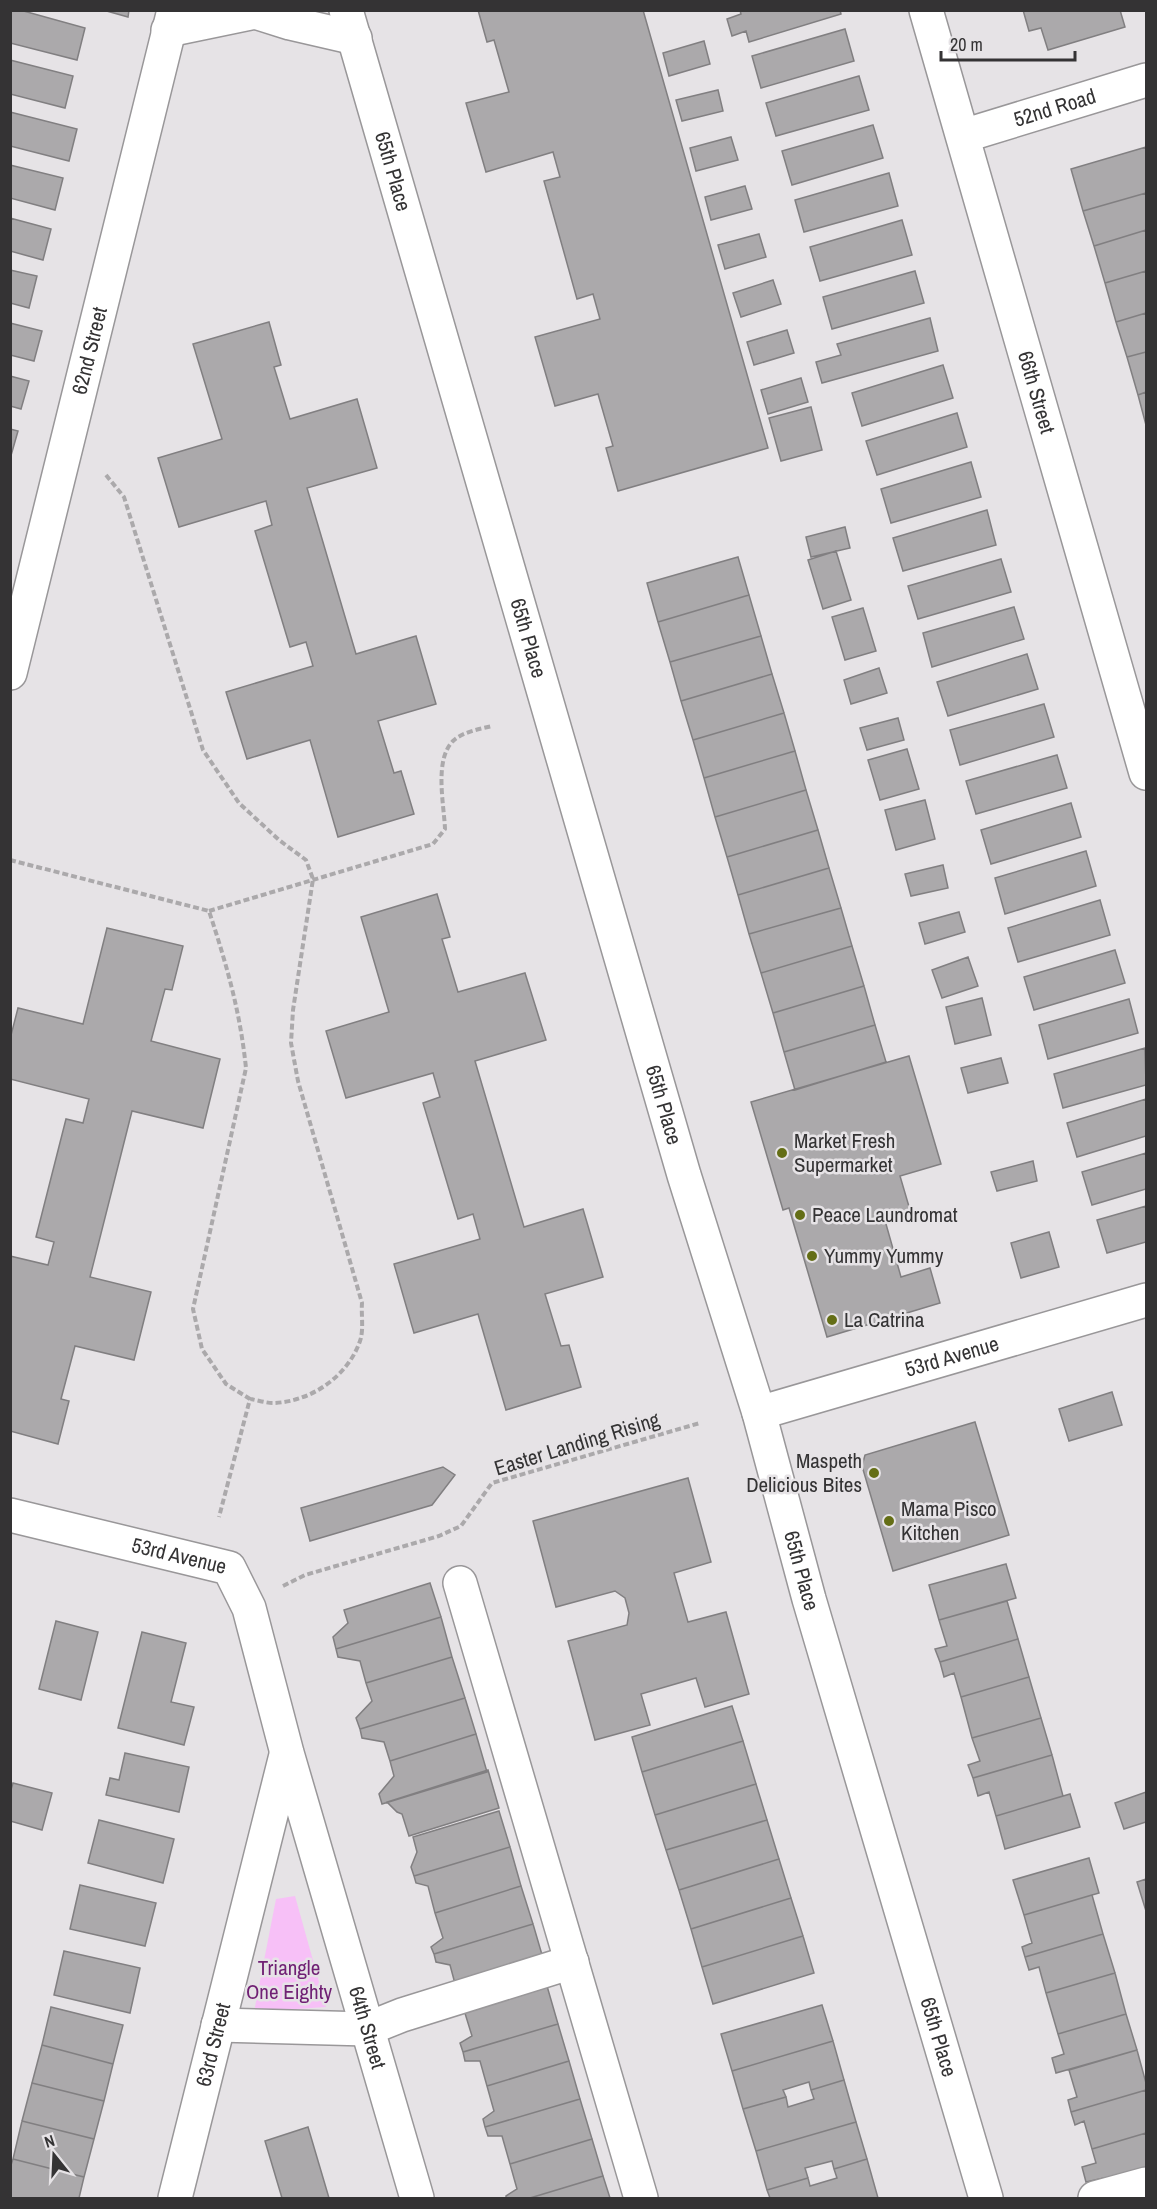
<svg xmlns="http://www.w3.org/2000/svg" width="1157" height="2209" font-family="'Archivo Narrow',sans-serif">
	<rect width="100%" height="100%" fill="#e6e3e6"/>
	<path fill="#f7c0f7" d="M295,1896L326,2007L254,2012L276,1899Z"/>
	<path fill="#aba9ab" stroke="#817f81" stroke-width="1.5" d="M10,10H20L85,28L77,60L10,43Z
		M103,10H129L128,17Z
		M478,10H643L768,448L618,491L606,448L613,446L598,394L555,406L535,337L600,319L593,294L577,299L544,181L560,177L553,152L486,172L466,103L509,92L494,40L487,42Z
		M740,10H840L841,14L749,42L746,31L732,36L727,19L741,14Z
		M1023,10H1120L1125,27L1048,50L1041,28L1029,31Z
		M845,29L854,61L761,88L752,56Z
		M704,41L710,64L669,76L663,53Z
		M10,60L73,76L65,108L10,94Z
		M859,76L869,110L776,136L766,103Z
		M718,90L723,111L682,121L676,100Z
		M10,112L77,129L69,161L10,146Z
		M873,125L883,158L792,185L782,151Z
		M731,137L738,160L696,171L690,148Z
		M1146,147V193L1083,211L1071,169Z
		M10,165L63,178L55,210L10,198Z
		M889,173L898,206L804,232L795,200Z
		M745,186L752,209L711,220L705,197Z
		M1146,193V230L1094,246L1083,211Z
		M10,218L51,229L43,260L10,251Z
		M902,220L912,255L820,281L810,247Z
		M1146,230V271L1105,283L1094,246Z
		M759,234L766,257L725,269L718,245Z
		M10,270L37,276L29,308L10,303Z
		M915,271L924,303L832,329L823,297Z
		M1146,271V313L1116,322L1105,283Z
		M773,280L781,304L741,317L733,293Z
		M1146,313V352L1127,357L1116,322Z
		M930,318L938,351L822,383L816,362L841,355L837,344Z
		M269,322L281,365L274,367L290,419L357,399L377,468L307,488L356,654L416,636L436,704L378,721L394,773L401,771L414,814L338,837L310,740L247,759L226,692L313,666L306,642L290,647L255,531L272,525L266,501L179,527L158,458L222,439L193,344Z
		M10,323L42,331L34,361L10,355Z
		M787,330L794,353L754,365L747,342Z
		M1146,352V392L1138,395L1127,357Z
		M943,365L953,398L862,426L852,393Z
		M10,376L29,381L21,409L10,406Z
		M801,378L808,402L768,414L761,390Z
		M1146,392V425L1138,395Z
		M811,407L822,450L781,461L769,418Z
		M957,413L967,447L877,475L866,441Z
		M10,429L18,431L10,459Z
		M971,462L981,497L891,523L881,489Z
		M987,510L996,545L903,571L893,538Z
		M845,527L850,548L811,557L806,537Z
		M836,551L851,600L823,609L808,560Z
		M738,557L749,595L658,622L647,583Z
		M1001,559L1011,592L918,619L908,586Z
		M749,595L761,636L670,662L658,622Z
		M1014,607L1024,639L932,667L923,633Z
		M863,608L876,651L845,660L832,617Z
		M761,636L772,674L681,701L670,662Z
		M1027,654L1038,689L948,716L937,682Z
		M879,668L887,693L851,704L844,680Z
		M772,674L784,713L693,740L681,701Z
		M1044,704L1054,737L960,765L950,730Z
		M784,713L795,751L704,778L693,740Z
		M898,718L904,740L867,750L860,728Z
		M907,749L919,789L880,800L868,760Z
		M795,751L806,790L715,817L704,778Z
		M1057,755L1067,788L976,814L966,781Z
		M806,790L818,830L727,857L715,817Z
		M925,800L935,839L896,850L885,810Z
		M1071,803L1081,837L991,864L981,830Z
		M818,830L829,868L738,895L727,857Z
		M1086,851L1096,886L1005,914L995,878Z
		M943,865L948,888L911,896L905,874Z
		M829,868L841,908L749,934L738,895Z
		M437,894L450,937L442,939L458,992L525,973L546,1040L475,1061L524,1227L583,1209L603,1277L545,1294L561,1346L569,1345L581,1387L506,1410L478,1314L414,1333L394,1264L480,1239L473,1214L458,1219L423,1103L440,1097L433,1073L346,1098L326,1031L389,1012L361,917Z
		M1100,900L1110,935L1018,962L1008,928Z
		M841,908L852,946L761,973L749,934Z
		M959,912L965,932L925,944L919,923Z
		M107,928L183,946L172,990L165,989L151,1041L220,1059L203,1128L132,1111L90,1277L151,1292L134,1360L75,1346L61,1399L69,1401L58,1444L10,1431V1256L48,1265L54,1242L36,1237L66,1119L83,1123L89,1099L10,1079V1039L18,1008L83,1024Z
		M852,946L864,986L773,1013L761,973Z
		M1115,950L1125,983L1034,1010L1024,977Z
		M968,957L978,986L942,998L932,970Z
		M864,986L875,1025L784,1052L773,1013Z
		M982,998L991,1035L955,1044L946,1007Z
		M1129,999L1138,1033L1048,1059L1039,1025Z
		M875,1025L886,1062L795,1090L784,1052Z
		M1145,1048L1146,1085L1063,1108L1054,1074Z
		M909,1056L941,1164L900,1176L910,1210L884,1217L901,1277L930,1268L940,1303L827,1337L789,1208L783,1210L751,1102Z
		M1001,1058L1008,1083L968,1093L961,1068Z
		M1146,1099V1136L1077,1157L1067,1123Z
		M1146,1153V1189L1092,1205L1082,1172Z
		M1033,1161L1037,1181L997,1191L991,1172Z
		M1146,1206V1242L1107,1253L1097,1220Z
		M1049,1232L1059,1267L1021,1278L1011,1243Z
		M1112,1392L1122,1425L1069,1441L1059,1409Z
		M975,1422L1009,1535L893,1571L862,1466L865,1455Z
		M443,1467L455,1475L432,1505L310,1541L301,1508Z
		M688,1478L711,1562L674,1573L688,1622L726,1612L749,1694L705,1707L696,1678L641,1694L650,1725L595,1740L568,1641L627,1625L629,1613L625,1598L615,1591L556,1607L533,1521Z
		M1006,1564L1016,1598L939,1620L929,1585Z
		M430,1583L441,1617L336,1649L333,1637L348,1623L344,1610Z
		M1007,1601L1018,1639L940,1662L935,1649L947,1646L939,1620Z
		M441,1617L452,1657L366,1683L360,1661L338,1657L336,1649Z
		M56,1621L98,1632L81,1700L39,1689Z
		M142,1632L186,1643L171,1702L194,1707L184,1745L118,1728Z
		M1018,1639L1029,1677L961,1697L954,1673L944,1677L940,1662Z
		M452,1657L465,1698L360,1729L356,1718L372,1701L366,1683Z
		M1029,1677L1041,1718L972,1738L961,1697Z
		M465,1698L476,1734L390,1761L384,1742L362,1738L360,1729Z
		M732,1706L743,1741L642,1772L632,1737Z
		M1041,1718L1052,1755L973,1778L968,1765L980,1761L972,1738Z
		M476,1734L487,1772L382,1804L379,1794L394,1776L390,1761Z
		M743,1741L756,1784L655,1815L642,1772Z
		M125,1753L189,1767L179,1812L106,1795L110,1778L119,1780Z
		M1052,1755L1063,1796L996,1816L989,1792L978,1796L973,1778Z
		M488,1770L499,1808L409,1836L402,1814L397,1812L387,1802Z
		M13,1783L52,1793L42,1830L10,1821V1793Z
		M756,1784L767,1820L666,1850L655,1815Z
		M1146,1792V1822L1124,1829L1115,1803Z
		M1070,1794L1080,1827L1005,1849L996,1816Z
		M499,1811L510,1847L414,1876L411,1867L417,1852L413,1837Z
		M99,1820L174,1839L163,1883L88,1863Z
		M767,1820L779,1859L679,1890L666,1850Z
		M510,1847L521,1886L435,1913L428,1886L416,1883L414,1876Z
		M1089,1858L1099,1893L1024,1915L1013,1880Z
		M779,1859L791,1898L691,1929L679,1890Z
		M1146,1879V1911L1137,1882Z
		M80,1885L156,1903L145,1946L70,1929Z
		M521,1886L533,1924L434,1954L431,1947L443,1938L435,1913Z
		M1092,1895L1103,1934L1025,1957L1022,1947L1032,1943L1024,1915Z
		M791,1898L803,1936L702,1967L691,1929Z
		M533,1924L545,1965L457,1991L450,1965L436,1962L434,1954Z
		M1103,1934L1115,1973L1046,1993L1039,1967L1029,1970L1025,1957Z
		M803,1936L814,1973L713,2004L702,1967Z
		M64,1951L140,1968L130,2013L54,1995Z
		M1115,1973L1126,2014L1058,2034L1046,1993Z
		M547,1986L558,2024L463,2052L460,2043L472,2036L464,2010Z
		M822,2005L833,2041L732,2071L721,2034Z
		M51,2007L123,2025L113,2064L42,2045Z
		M1126,2014L1137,2050L1056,2073L1052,2058L1064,2054L1058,2034Z
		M558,2024L569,2061L487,2086L480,2061H465L463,2052Z
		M833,2041L844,2080L811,2090L809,2082L783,2090L786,2097L743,2109L732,2071Z
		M42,2045L113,2064L104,2101L32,2083Z
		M1137,2050L1146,2083V2090L1071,2112L1068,2100L1077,2097L1069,2070Z
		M569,2061L580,2099L485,2127L483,2119L494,2111L487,2086Z
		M844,2080L856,2122L756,2151L743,2109L786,2097L788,2107L814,2099L811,2090Z
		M32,2083L104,2101L94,2139L22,2121Z
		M1146,2090V2133L1092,2149L1084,2121L1075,2125L1071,2112Z
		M580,2099L592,2139L510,2164L502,2136H488L485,2127Z
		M22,2121L94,2139L84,2177L13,2159Z
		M856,2122L867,2159L834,2169L832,2161L805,2168L808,2178L767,2190L756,2151Z
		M308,2127L329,2198H282L265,2141Z
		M1146,2133V2170L1104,2182V2178L1086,2182L1082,2167L1096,2163L1092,2149Z
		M592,2139L603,2176L530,2198H506V2196L517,2189L510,2164Z
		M13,2159L84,2177L79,2198H10V2168Z
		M867,2159L878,2198H770L767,2190L808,2178L810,2186L837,2178L834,2169Z
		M603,2176L610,2198H530Z"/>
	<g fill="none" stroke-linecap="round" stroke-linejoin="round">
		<defs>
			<g id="minor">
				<path id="s1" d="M346,10L684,1175L759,1413L809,1599L986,2198"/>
				<path id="s2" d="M926,10L1146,773"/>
				<path d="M168,30L255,12L290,23L355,38"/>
				<path id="s3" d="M963,136L1146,80"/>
				<path id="s4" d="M10,673L174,10"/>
				<path id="s5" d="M759,1413L1146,1300"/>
				<path id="s6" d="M10,1515L229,1568L249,1608L287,1753L417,2198"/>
				<path d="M460,1583L641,2198"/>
				<path d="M218,2025L367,2029L402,2015L572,1962"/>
				<path id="s7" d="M175,2198L286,1755"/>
				<path d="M1095,2198L1146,2184"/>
			</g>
		</defs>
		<use href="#minor" stroke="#999799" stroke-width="36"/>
		<path stroke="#aba9ab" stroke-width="4" stroke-dasharray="6 3" stroke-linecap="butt" d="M106,475L124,497L203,750L239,803L279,840L306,860L313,879L293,1010L291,1043L298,1081L362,1303C361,1314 364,1330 360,1341C348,1376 311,1402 273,1403C266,1403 257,1400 250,1399L219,1517
			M10,860L209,911C227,966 240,1011 246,1068L193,1309L202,1349L226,1384L250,1399
			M209,911L433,844L445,829C444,804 434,760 453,741C462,732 480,729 492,726
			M283,1586L305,1575L439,1536L461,1526L492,1483L700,1423"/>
		<use href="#minor" stroke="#fff" stroke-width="33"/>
	</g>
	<g fill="#646e16" stroke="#e6e3e6" stroke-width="2">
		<circle cx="782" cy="1153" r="6"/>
		<circle cx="800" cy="1215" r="6"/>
		<circle cx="812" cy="1256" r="6"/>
		<circle cx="832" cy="1320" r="6"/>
		<circle cx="874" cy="1473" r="6"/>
		<circle cx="889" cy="1521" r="6"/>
	</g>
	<g text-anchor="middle" stroke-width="5" stroke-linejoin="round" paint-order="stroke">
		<g font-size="21" fill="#343334" stroke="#e6e3e6">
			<text dy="7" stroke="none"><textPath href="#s3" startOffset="96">52nd Road</textPath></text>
			<text dy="7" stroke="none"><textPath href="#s1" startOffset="168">65th Place</textPath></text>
			<text dy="7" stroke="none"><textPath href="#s4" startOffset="332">62nd Street</textPath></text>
			<text dy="7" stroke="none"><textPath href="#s2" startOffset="398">66th Street</textPath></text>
			<text dy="7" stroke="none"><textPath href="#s1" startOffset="654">65th Place</textPath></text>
			<text dy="7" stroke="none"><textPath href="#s1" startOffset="1140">65th Place</textPath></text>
			<text dy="7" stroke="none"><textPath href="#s5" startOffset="201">53rd Avenue</textPath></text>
			<text transform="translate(577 1444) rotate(-17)" y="7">Easter Landing Rising</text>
			<text dy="7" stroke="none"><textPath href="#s6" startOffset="174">53rd Avenue</textPath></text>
			<text dy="7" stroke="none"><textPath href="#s1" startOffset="1626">65th Place</textPath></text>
			<text dy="7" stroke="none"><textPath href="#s6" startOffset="706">64th Street</textPath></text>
			<text dy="7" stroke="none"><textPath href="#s1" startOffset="2112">65th Place</textPath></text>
			<text dy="7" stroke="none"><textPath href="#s7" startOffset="158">63rd Street</textPath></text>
		</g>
		<g font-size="21" fill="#343334" stroke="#e6e3e6" text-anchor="start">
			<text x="794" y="1148">Market Fresh<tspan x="794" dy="24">Supermarket</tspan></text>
			<text x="812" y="1222">Peace Laundromat</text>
			<text x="824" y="1263">Yummy Yummy</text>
			<text x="844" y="1327">La Catrina</text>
			<text x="862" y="1468" text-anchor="end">Maspeth<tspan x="862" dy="24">Delicious Bites</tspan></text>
			<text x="901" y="1516">Mama Pisco<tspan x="901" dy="24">Kitchen</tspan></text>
		</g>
		<g font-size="21" fill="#702074" stroke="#e6e3e6">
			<text x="289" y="1975">Triangle<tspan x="289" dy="24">One Eighty</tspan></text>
		</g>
	</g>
	<rect width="1157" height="2209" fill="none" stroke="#343334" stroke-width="24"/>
	<g transform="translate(54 2155) rotate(342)" stroke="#e6e3e6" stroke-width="4.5" paint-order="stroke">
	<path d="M0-4.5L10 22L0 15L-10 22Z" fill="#343334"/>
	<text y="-9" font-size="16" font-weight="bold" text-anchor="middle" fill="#343334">N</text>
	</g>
	<path d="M941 51v9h134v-9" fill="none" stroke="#343334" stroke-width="3"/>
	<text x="950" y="51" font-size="18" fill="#343334" stroke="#e6e3e6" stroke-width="4.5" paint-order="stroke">20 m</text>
</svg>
